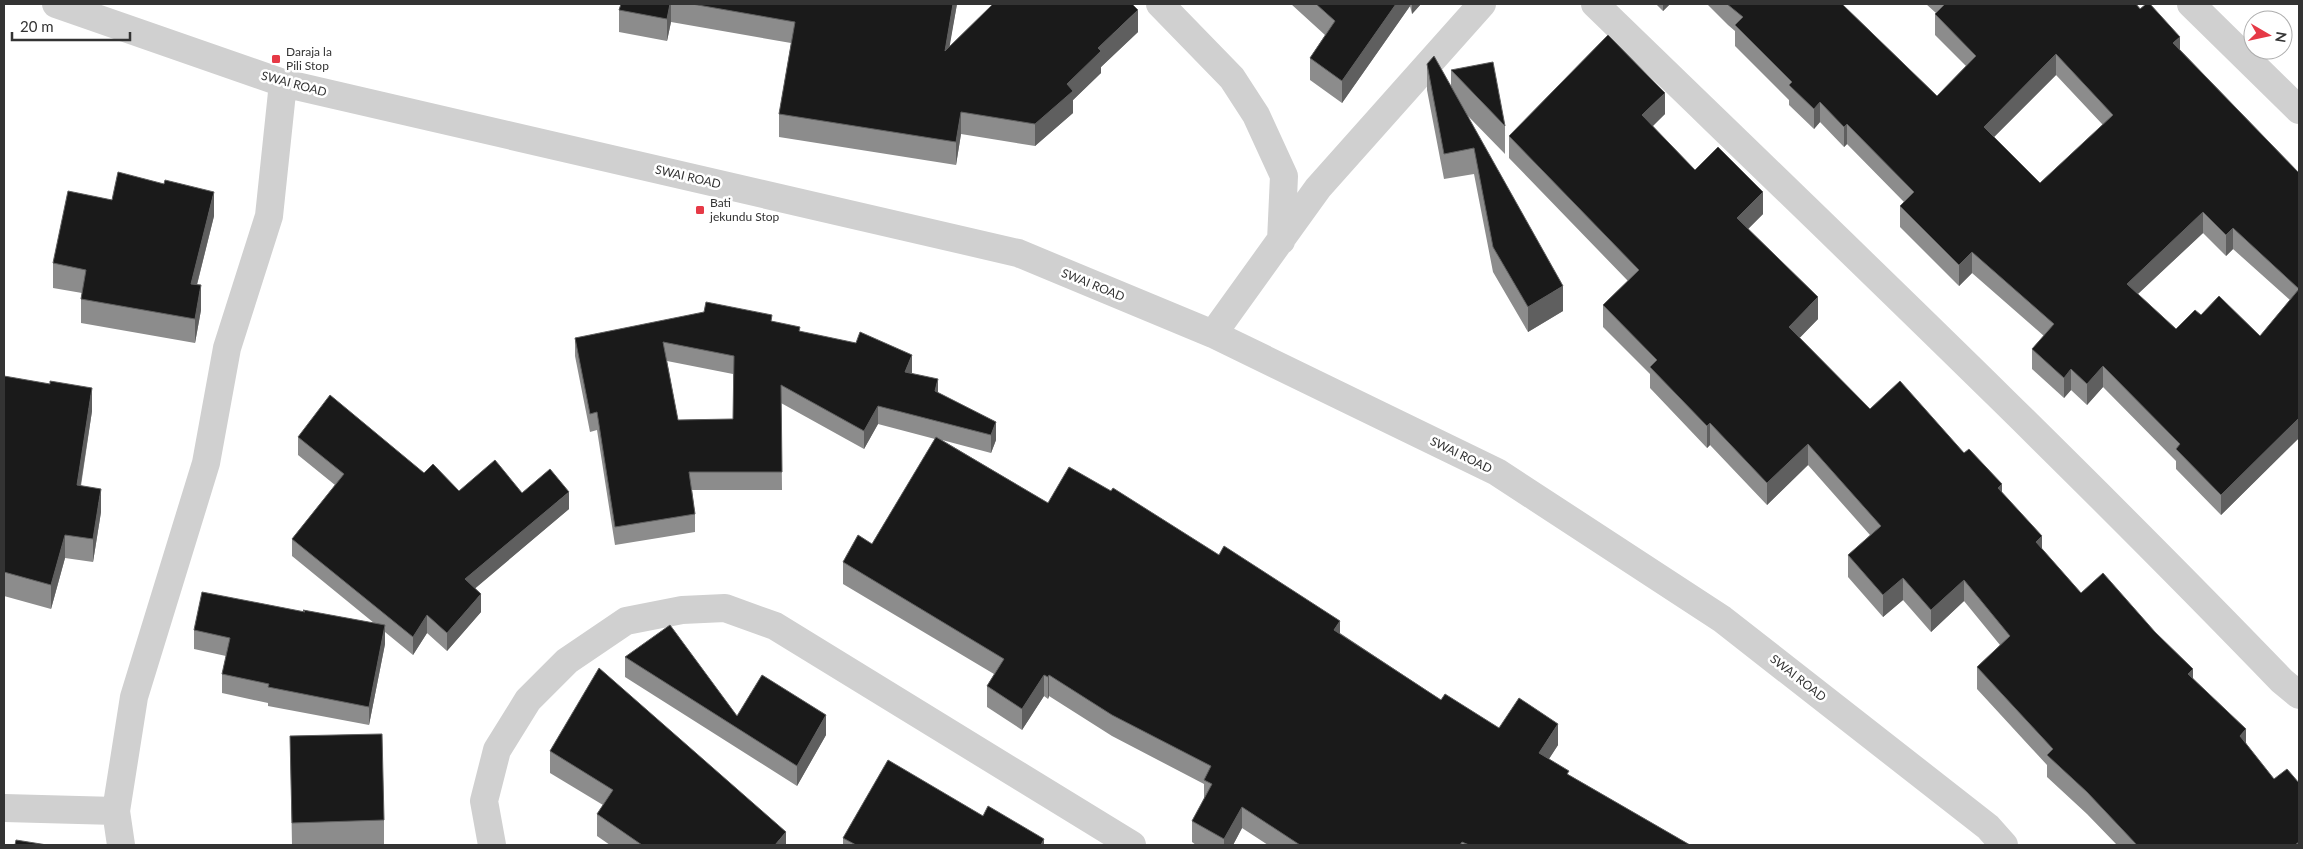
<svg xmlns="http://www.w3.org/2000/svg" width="2303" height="849" font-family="Lato,sans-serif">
	<rect width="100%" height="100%" fill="#fff"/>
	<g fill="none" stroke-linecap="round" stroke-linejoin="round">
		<path stroke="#d0d0d0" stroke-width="28" d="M56,4L283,83L1018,253L1213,334L1497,472L1722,619L1988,827L2004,845
			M1160,4L1232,78L1256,115L1284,176L1281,241
			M1595,4C1826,228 2059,450 2282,681L2299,695
			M2191,4L2299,110
			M1213,334L1318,188L1482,4
			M4,808L116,811
			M121,845L116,811L134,697L206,463L227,348L269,216L283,83
			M492,845L484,801L497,750L528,700L567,661L626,621L682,610L725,608L775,626L1132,845"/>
	</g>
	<path fill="#8c8c8c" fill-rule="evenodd" d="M621,4H957L949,47L1138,32L1101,67V73L1073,100V113L1035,146L961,134L956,165L779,137V114L791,43L671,22L667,41L619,32V10Z
		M1291,4H1421L1412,14L1410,6L1342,103L1310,80V58L1325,35Z
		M1656,4H1670L1663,11Z
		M1707,4H1842L1937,96L1966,66L1935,35V14L1936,13L1926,4H2136L2299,173V438L2221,515L2176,469V461L2103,387L2087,405L2071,390L2064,398L2032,369V349L2044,336L1972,273L1959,286L1900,227V206L1904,202L1847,144L1844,147L1820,122L1814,129L1789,105V100L1735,46V31L1728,25ZM2056,75L2103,125L2040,183L1994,137ZM2203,233L2226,256L2233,249L2290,300L2260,336L2201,315L2176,329L2138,294Z
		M1427,64L1451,86V70L1505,126V154L1466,114L1563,311L1528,332L1493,272L1474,174L1444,179L1427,90Z
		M1665,114L1652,126L1695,170L1763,214L1748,229L1818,319L1799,338L1870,409L1964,453L2002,493L2042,549L2081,593L2193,678L2246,743L2299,845H2117L2087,814L2047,777V765L1977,689V667L2000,645L1964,601L1931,632L1903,600L1883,617L1848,577V555L1870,535L1808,465L1767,505L1710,445L1707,448L1650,388V374L1603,327V305L1628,281L1509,158V136Z
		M112,200L214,216L197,285L201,310L195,343L81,323V299L82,293L53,288V263Z
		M772,321L912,373L938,393L996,422V440L991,453L942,440L1048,503L1340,633L1441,700L1499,728L1558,745L1549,759L1569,775L1690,845H1268L1242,828L1233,845H1196L1192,842V821L1204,799V784L1112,736L1049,696L1048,699L1044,696L1022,730L987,707V686L994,674L843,584V562L872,544L935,439L878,424L864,449L781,403L782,490H692L695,514V532L615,545L597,430L590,432L575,356V338ZM667,361L733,374V419L678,420Z
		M4,376L92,411L81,486L101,512L93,562L65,558L51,609L4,596Z
		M298,437L424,473L459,491L522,493L569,509L475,588L481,612L447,651L427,633L413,655L385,632V644L369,725L268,706V703L222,693V674L226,656L194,649V630L303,612V610L374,623L292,556V539L335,485L298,455Z
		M625,657L737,716L826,735L797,786L625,677Z
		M290,736L384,820V845H292Z
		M550,751L786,845H610L597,836V814L603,805L550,773Z
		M843,838L1044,845H843Z"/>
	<path fill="#5f5f5f" d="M670,4H671V22L667,41V19Z
		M953,4H957L945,73V51Z
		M1396,4H1410V6L1342,103V81Z
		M1412,4H1421L1412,14Z
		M1663,4H1670L1663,11Z
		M1138,10V32L1101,67V73L1073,100V113L1035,146V124L1067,84L1098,48Z
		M2180,37V57L2173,43Z
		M2056,54V75L1984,147V127Z
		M1665,93V114L1642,137V115Z
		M1820,102V122L1814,129V109Z
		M961,112V134L956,165V142Z
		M1847,124V144L1844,147V127Z
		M214,192V216L191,308V284Z
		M1763,192V214L1737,240V218Z
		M2203,212V233L2127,304V284Z
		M2233,228V249L2226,256V235Z
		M1972,252V273L1959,286V265Z
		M201,285V310L195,343V319Z
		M1563,286V311L1528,332V307Z
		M1818,297V319L1789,349V327Z
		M912,355V373L905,390V372Z
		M2103,366V387L2087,405V384Z
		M2071,369V390L2064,398V378Z
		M938,379V397L935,391Z
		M92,388V411L77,508V485Z
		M878,406V424L864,449V431Z
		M2299,418V438L2221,515V495Z
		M996,422V440L991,453V435Z
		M1710,423V445L1707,448V426Z
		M1808,444V465L1767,505V483Z
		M2002,484V506L1998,488Z
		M101,489V512L93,562V539Z
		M569,492V509L465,597V579Z
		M65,535V558L51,609V585Z
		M2042,536V558L2036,542Z
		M1903,578V600L1883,617V595Z
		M1964,580V601L1931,632V610Z
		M481,594V612L447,651V633Z
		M427,615V633L413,655V637Z
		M1340,621V643L1334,630Z
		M385,625V644L369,725V707Z
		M2193,669V691L2188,674Z
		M1044,675V696L1022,730V709Z
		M1049,675V696L1048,699V677Z
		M826,715V735L797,786V766Z
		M1558,724V745L1539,774V753Z
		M2246,729V751L2240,736Z
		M1242,807V828L1233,845H1224V839Z
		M786,832V845H775Z
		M1044,839V845H1041Z"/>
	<path fill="#1a1a1a" stroke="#5f5f5f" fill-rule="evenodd" d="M621,4H670L667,19L619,10Z
		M692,4H953L945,51L993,4H1132L1138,10L1098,48L1101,51L1067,84L1073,91L1035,124L961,112L956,142L779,114L795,22Z
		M1316,4H1396L1342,81L1310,58L1335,21Z
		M1727,4H1842L1937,96L1976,56L1935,14L1945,4H2136L2140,9L2146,4H2150L2180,37L2173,43L2299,173V418L2221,495L2176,449L2180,444L2103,366L2087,384L2071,369L2064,378L2032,349L2054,324L1972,252L1959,265L1900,206L1914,192L1847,124L1844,127L1820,102L1814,109L1789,85L1792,82L1735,25L1743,17ZM2056,54L2113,115L2040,183L1984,127ZM2203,212L2226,235L2233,228L2299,289L2260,336L2219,296L2201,315L2195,310L2176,329L2127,284Z
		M1608,35L1665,93L1642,115L1695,170L1718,147L1763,192L1737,218L1818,297L1789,327L1870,409L1900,381L1964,453L1969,449L2002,484L1998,488L2042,536L2036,542L2081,593L2103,573L2155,632L2193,669L2188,674L2246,729L2240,736L2274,779L2287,769L2299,783V842L2295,845H2137L2087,792L2047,755L2053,749L1977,667L2010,636L1964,580L1931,610L1903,578L1883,595L1848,555L1881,526L1808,444L1767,483L1710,423L1707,426L1650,367L1657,360L1603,305L1639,270L1509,136Z
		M1434,56L1563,286L1528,307L1493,247L1474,148L1444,154L1427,64Z
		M1493,62L1505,126L1451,70Z
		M118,172L164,184L165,180L214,192L191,284L201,285L195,319L81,299L86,270L53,263L68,191L112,200Z
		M706,302L772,315L771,321L800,327L799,331L856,343L860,332L912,355L905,372L938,379L935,391L996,422L991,435L878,406L864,431L781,385L782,472H689L695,514L615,527L597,412L590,414L575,338L704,312ZM663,342L734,356L733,419L678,420Z
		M4,376L50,384V381L92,388L77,485L101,489L93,539L65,535L51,585L4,572Z
		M330,395L424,473L433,464L459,491L495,460L522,493L550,469L569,492L465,579L481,594L447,633L427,615L413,637L292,539L344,474L298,437Z
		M936,437L1048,503L1069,467L1111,491L1113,488L1219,555L1224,546L1340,621L1334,630L1441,700L1445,694L1499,728L1519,698L1558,724L1539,753L1569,771L1567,774L1690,845H1469L1462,842L1460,845H1300L1242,807L1224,839L1192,821L1212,784L1204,780L1211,766L1112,715L1049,675L1048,677L1044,675L1022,709L987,686L1004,659L843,562L858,535L872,544Z
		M202,592L305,612L303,610L385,625L369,707L268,687L269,684L222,674L230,638L194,630Z
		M670,625L737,716L762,675L826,715L797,766L625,657Z
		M599,668L786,832L775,845H642L597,814L613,790L550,751Z
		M382,734L384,820L292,823L290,736Z
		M888,760L983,816L988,806L1044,839L1041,845H856L843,838Z
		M16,840L47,845H15Z"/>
	<g fill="#e63946" stroke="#fff" stroke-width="2">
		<rect x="271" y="54" width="10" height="10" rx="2.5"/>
		<rect x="695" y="205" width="10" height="10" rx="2.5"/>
	</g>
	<g text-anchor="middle" stroke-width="5" stroke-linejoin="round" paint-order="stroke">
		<g font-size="12" fill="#333" stroke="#fff" text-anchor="start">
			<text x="286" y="56">Daraja la<tspan x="286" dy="14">Pili Stop</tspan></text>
			<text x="710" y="207">Bati<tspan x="710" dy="14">jekundu Stop</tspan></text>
		</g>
		<g font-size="12" fill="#333" stroke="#fff">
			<text transform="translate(294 84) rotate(15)" y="4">SWAI ROAD</text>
			<text transform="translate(688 177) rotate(13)" y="4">SWAI ROAD</text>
			<text transform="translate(1093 285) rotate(22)" y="4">SWAI ROAD</text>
			<text transform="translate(1461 455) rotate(26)" y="4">SWAI ROAD</text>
			<text transform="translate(1798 678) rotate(38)" y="4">SWAI ROAD</text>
		</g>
	</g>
	<rect width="2303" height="849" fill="none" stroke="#333333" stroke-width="10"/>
	<g transform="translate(2268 35) rotate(99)"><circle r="24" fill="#ffffff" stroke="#adadad"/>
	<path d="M0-4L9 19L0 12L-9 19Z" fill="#e63946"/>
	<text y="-8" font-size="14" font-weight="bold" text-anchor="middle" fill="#333333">N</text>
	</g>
	<path d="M12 32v8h118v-8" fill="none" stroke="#333333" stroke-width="2.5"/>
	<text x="20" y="32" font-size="15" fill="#333333" stroke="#ffffff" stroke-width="4" paint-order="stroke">20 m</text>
</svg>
